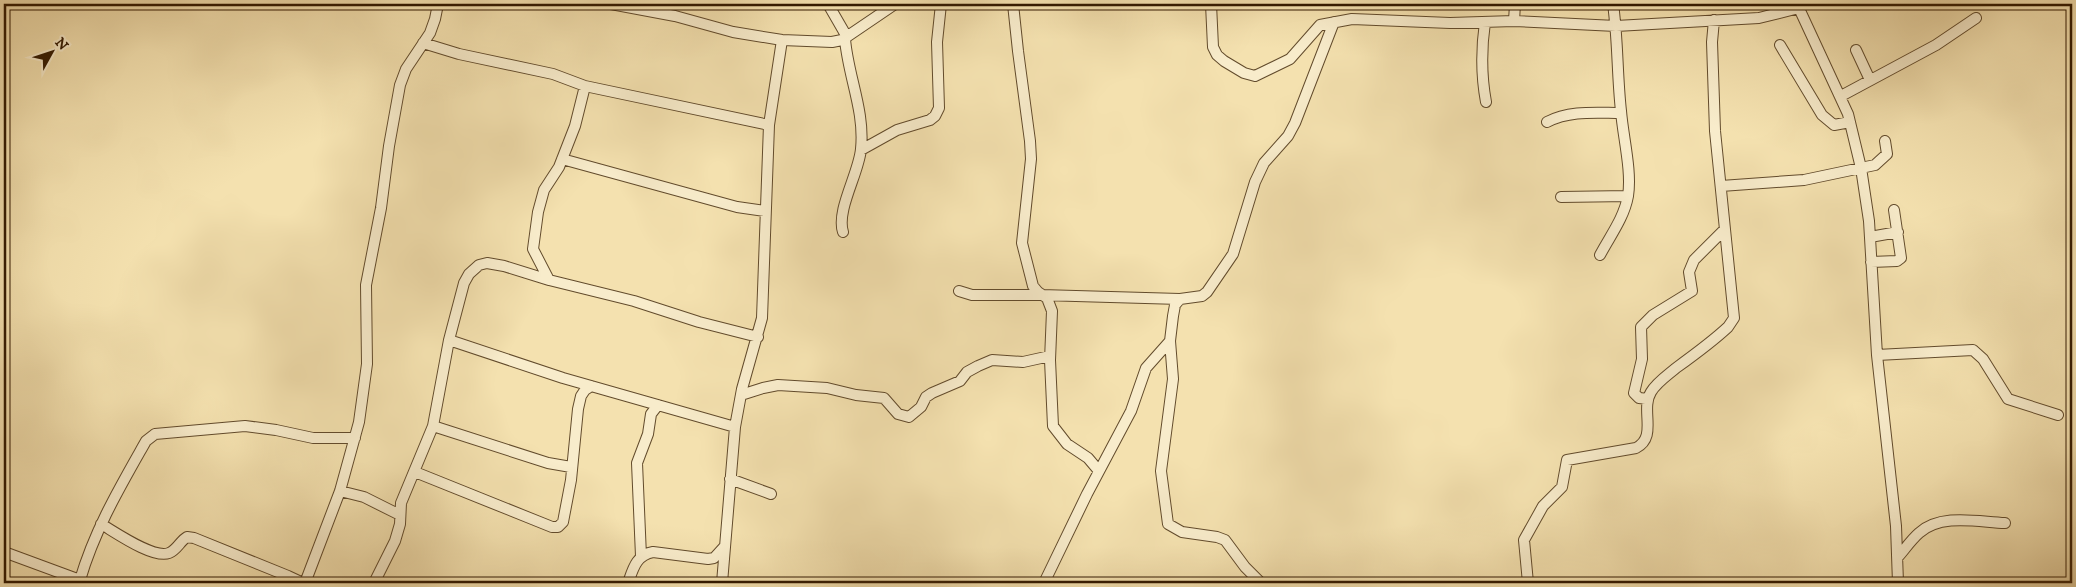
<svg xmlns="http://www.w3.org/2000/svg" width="2076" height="587" font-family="'IM FELL DW Pica',serif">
	<rect width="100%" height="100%" fill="#f4e1af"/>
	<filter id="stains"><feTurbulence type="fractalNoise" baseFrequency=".004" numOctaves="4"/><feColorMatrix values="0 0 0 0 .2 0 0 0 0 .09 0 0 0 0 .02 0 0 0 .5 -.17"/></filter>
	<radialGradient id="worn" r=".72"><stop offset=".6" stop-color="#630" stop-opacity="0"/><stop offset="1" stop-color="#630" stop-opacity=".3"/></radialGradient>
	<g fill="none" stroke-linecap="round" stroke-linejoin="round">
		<path stroke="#7f6846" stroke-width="2.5" d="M4,15L12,4"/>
		<defs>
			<path id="street" d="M611,4L675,16L733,32L782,40L832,42L842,40L895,4
				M828,4L847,37
				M1013,4L1018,51L1030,141L1031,159L1022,243L1033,286L1038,292L1047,298L1052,311L1050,360L1053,426L1067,444L1088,458L1099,471
				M1211,4L1213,47L1217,55L1224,61L1244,73L1255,76L1290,59L1320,25L1352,19L1450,23L1514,21L1616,26L1759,18L1799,8
				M1797,4L1848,114L1861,168L1869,221L1877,355L1896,526L1898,583
				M1514,21L1515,4
				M1485,22C1481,50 1481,75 1486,102
				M423,43L459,54L553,74L585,86L769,125
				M1780,45L1822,115L1834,125L1850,122
				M1856,50L1870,80
				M1841,96L1936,45L1976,18
				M1547,122C1570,110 1596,113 1621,113
				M861,150L897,130L930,120L935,116L939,108L937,42L941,4
				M562,159L737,207L765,211
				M1721,186L1804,180L1875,165L1887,154L1885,141
				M1561,197L1628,196
				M843,232C836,210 859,173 861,149C865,111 848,76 845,39
				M1870,237L1898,232
				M1600,255C1610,236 1624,218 1628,196C1632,171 1623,137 1621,111C1617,75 1618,39 1613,4
				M1871,262L1897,261L1901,258L1894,210
				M549,280L533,249L538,212L544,190L559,167L575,126L585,86
				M959,291L972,295H1041L1180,299
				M449,340L563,378L735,427
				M1877,355L1973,350L1983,359L2008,399L2058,415
				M741,395L763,388L778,385L827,388L856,395L884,398L898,414L909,417L921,407L926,397L932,393L960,381L967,372L978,366L992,360L1023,362L1050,356
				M1648,399L1639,398L1634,393L1642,359L1641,327L1653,315L1692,291L1689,272L1694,260L1725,229
				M433,426L548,463L571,467
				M415,472L552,527H558L563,522L571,480L578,409L581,396L585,390L591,386
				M730,479L771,494
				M340,491L364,497L400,515
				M101,524C115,532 153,559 169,553C177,550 180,541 187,537L194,538L288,576L303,583
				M4,552L88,583
				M641,556L637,463L648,434L651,414L658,405
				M1898,557C1905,549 1911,540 1919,533C1941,513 1978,522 2005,523
				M80,580C95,529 120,487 146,441L155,434L245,426L276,430L313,438H355
				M305,583L340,491L359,422L367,364L366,285L381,208L389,146L400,85L406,69L430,33L435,19L438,4
				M374,583L395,541L400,524L401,503L433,426L449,340L464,283L469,274L479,265L487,263L504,266L549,280L634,301L699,322L758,337
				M471,583H478
				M628,583C633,569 636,555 653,552L708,559L714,558L724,547
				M722,583L735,427L742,389L762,318L769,125L782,40
				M1044,583L1087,494L1131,411L1146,368L1170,341
				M1261,583L1245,567L1225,540L1217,537L1182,532L1168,524L1161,471L1173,379L1170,341L1173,316L1175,305L1180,299L1202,296L1207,292L1233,254L1255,182L1264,163L1288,136L1295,123L1334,22
				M1528,583L1524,540L1543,506L1562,487L1567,460L1636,448C1658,437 1640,410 1651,392C1657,382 1668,375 1676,368C1694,355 1712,342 1728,327L1734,318L1715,131L1712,42L1714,20"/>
		</defs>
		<use href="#street" stroke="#624b2c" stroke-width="12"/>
		<use href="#street" stroke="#f8eccb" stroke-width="10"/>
	</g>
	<rect width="2076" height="587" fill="none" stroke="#f4e1af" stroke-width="20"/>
	<rect x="5" y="5" width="2066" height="577" fill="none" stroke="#321900" stroke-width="2.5"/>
	<rect x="10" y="10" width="2056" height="567" fill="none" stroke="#321900"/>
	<g transform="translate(52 52) rotate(50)" stroke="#f8eccb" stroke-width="4" paint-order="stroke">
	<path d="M0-4L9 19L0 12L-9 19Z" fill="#321900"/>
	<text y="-8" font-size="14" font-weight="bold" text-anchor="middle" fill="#321900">N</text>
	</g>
	<rect width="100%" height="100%" filter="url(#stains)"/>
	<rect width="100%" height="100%" fill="url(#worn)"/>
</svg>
